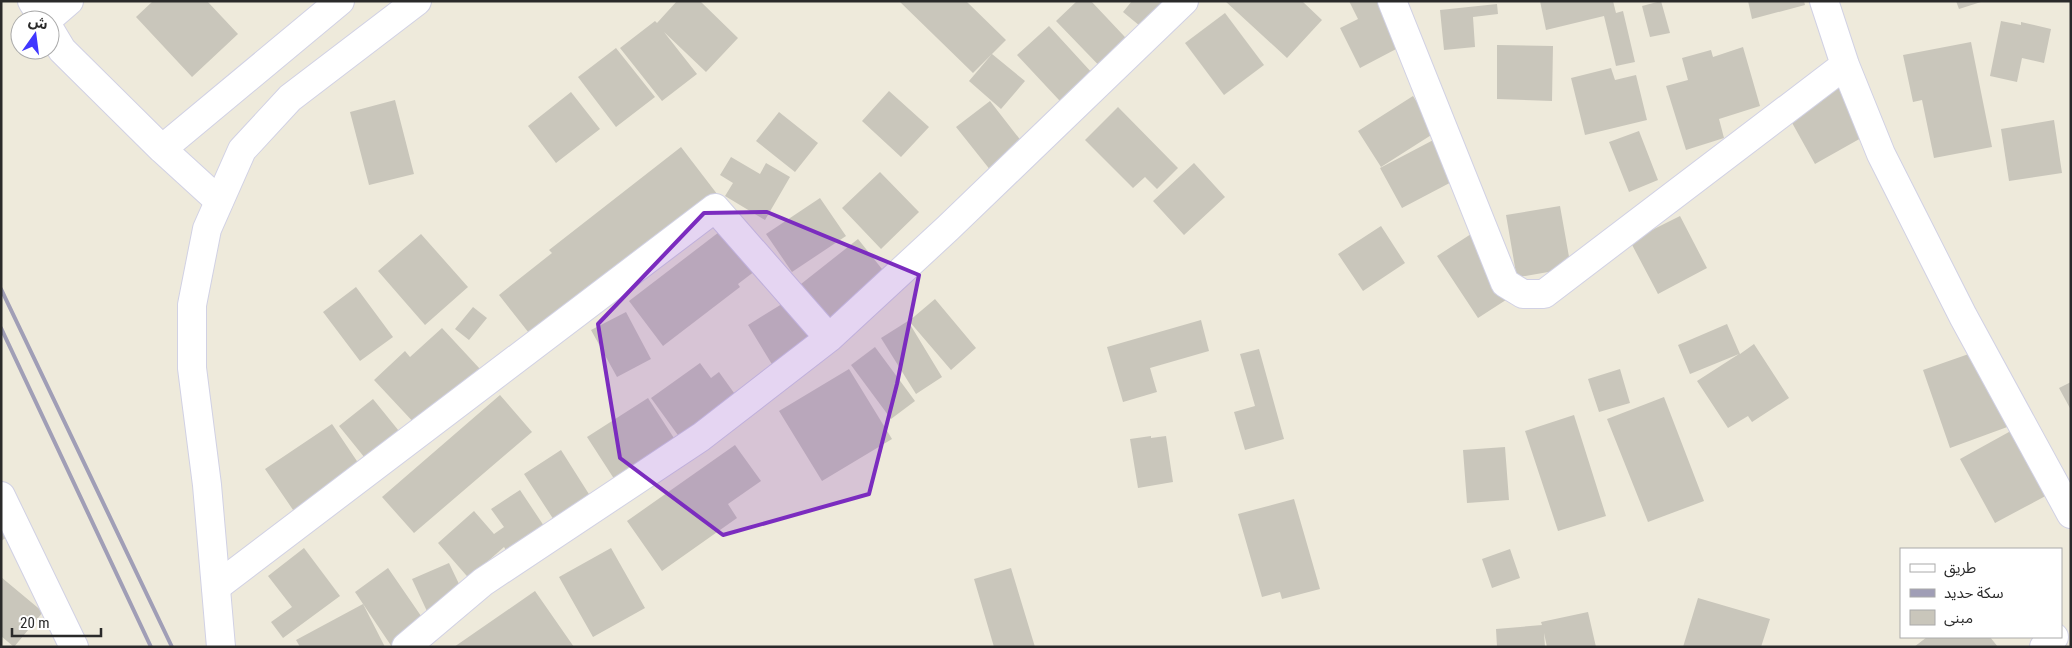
<svg xmlns="http://www.w3.org/2000/svg" width="2072" height="648" font-family="'Roboto Condensed','Noto Sans Arabic',sans-serif">
	<rect width="100%" height="100%" fill="#eeeadb"/>
	<path fill="#c9c6bb" d="M153,1H207L238,34L192,77L136,17Z
		M677,1H700L738,38L706,72L664,32L697,74L662,101L620,48L655,21L657,23Z
		M899,1H966L1006,40L973,73Z
		M1077,1H1091L1140,53L1112,79L1056,21Z
		M1132,1H1189L1157,40L1123,12Z
		M1225,1H1302L1322,20L1287,58Z
		M1349,1H1401L1419,37L1360,68L1340,28L1358,19Z
		M1540,1H1613L1616,13L1623,11L1635,62L1616,66L1604,16L1546,30Z
		M1661,1L1670,33L1650,37L1642,6Z
		M1748,1H1804L1805,5L1752,19Z
		M1956,1H1981V2L1959,9Z
		M1497,4L1498,14L1473,17L1475,47L1444,50L1440,10Z
		M1225,13L1264,65L1224,95L1185,43Z
		M2001,21L2021,25V22L2051,29L2044,63L2022,58L2017,82L1990,76Z
		M1049,26L1104,86L1073,115L1017,55Z
		M1971,42L1992,147L1934,158L1922,100L1913,102L1903,55Z
		M1497,45L1553,46L1552,101L1497,99Z
		M1743,47L1760,106L1719,119L1724,138L1686,150L1666,86L1688,80L1682,58L1711,50L1713,57Z
		M616,48L655,97L616,127L578,77Z
		M992,54L1025,81L1001,109L969,81Z
		M1611,68L1615,80L1636,75L1647,120L1585,135L1571,78Z
		M1842,82L1870,133L1815,164L1786,112Z
		M889,91L929,127L901,157L862,121Z
		M571,92L600,129L556,163L528,126Z
		M1413,96L1436,132L1381,167L1358,131Z
		M395,100L414,174L369,185L350,112Z
		M990,101L1029,151L995,176L956,127Z
		M1118,107L1178,168L1157,189L1145,177L1133,188L1085,140Z
		M779,112L818,143L795,172L756,141Z
		M2054,120L2062,173L2009,181L2001,129Z
		M1639,131L1658,180L1629,192L1609,142Z
		M1439,137L1461,177L1402,208L1380,168Z
		M681,147L724,203L540,347L499,295L552,253L549,250Z
		M731,157L760,174L766,163L790,177L765,220L725,196L733,183L720,175Z
		M1194,163L1225,197L1184,235L1153,201Z
		M880,172L919,212L881,249L842,208Z
		M820,198L846,236L792,272L766,234Z
		M1560,206L1571,268L1519,277L1526,287L1478,318L1437,256L1485,225L1516,273L1506,215Z
		M1680,216L1707,268L1658,294L1630,241Z
		M1381,226L1405,263L1363,291L1338,254Z
		M723,229L755,271L738,284L740,287L663,346L629,301Z
		M421,234L468,287L425,325L378,271Z
		M858,239L894,284L837,329L801,284Z
		M356,287L393,337L360,361L323,312Z
		M790,299L824,352L781,379L748,325Z
		M935,299L976,348L951,370L909,321Z
		M473,307L487,318L469,340L455,329Z
		M626,312L651,359L617,377L591,330Z
		M1201,320L1209,351L1150,368L1157,392L1123,402L1107,347Z
		M908,321L942,377L916,394L881,338Z
		M1727,324L1740,354L1754,344L1789,398L1752,422L1748,416L1728,428L1697,381L1739,354L1690,374L1678,345Z
		M442,328L480,369L417,426L374,380L405,351L410,357Z
		M875,347L915,401L891,419L851,365Z
		M1259,349L1284,439L1245,450L1234,412L1255,406L1240,354Z
		M1983,349L2010,426L1950,448L1923,370Z
		M700,363L711,378L719,372L747,411L688,449L651,398Z
		M849,369L892,439L822,481L779,411Z
		M1620,369L1630,403L1599,412L1588,379Z
		M2071,382V410L2059,388Z
		M500,395L532,432L414,533L382,497Z
		M1664,397L1704,501L1648,522L1607,419Z
		M648,398L683,452L620,488L587,437Z
		M373,399L403,436L369,463L339,426Z
		M1574,415L1606,516L1558,531L1525,431Z
		M332,424L369,479L302,523L265,469Z
		M2018,427L2053,492L1995,523L1960,459Z
		M1151,436V438L1166,436L1173,482L1138,488L1130,439Z
		M735,445L761,481L728,504L737,518L662,571L627,521Z
		M1505,447L1509,500L1467,503L1463,450Z
		M561,450L599,510L563,534L524,474Z
		M520,490L554,541L516,566L504,547L487,562L498,575L480,591L438,543L474,511L494,534L504,527L491,509Z
		M1294,499L1320,589L1282,599L1280,592L1262,597L1238,514Z
		M1,511L16,531L1,541Z
		M304,548L340,596L283,638L271,622L292,607L268,576Z
		M611,548L645,608L593,637L559,577Z
		M1510,549L1520,578L1492,588L1482,559Z
		M449,563L469,605L432,622L412,579Z
		M388,568L430,629L404,647H392L355,592Z
		M1011,568L1035,647H994L974,579Z
		M1,577L43,612L14,647L1,636Z
		M535,591L574,647H454Z
		M1698,598L1770,619L1761,647H1683Z
		M363,604L385,647H300L296,640Z
		M1588,612L1596,647H1547L1544,633L1545,647H1497L1496,629L1542,625L1541,622Z
		M1927,637H1990L1998,647H1914Z"/>
	<g fill="none" stroke-linecap="round" stroke-linejoin="round">
		<defs>
			<path id="street" d="M32,1L44,20
				M1392,1L1505,283L1523,294H1544L1845,65
				M1824,1L1845,65L1881,154L1963,316L2071,514
				M47,20L69,1
				M50,30L62,50L162,149L219,201
				M162,149L340,1
				M1,496L74,647
				M216,587L715,208L829,338
				M406,647L483,582L701,437L829,338L948,228L1184,1
				M2044,647L2054,637"/>
			<path id="secondary" d="M221,647L207,485L192,368V305L207,229L242,150L290,98L417,1"/>
		</defs>
		<use href="#street" stroke="#d1d1e4" stroke-width="30"/>
		<use href="#secondary" stroke="#d1d1e4" stroke-width="30"/>
		<use href="#street" stroke="#fff" stroke-width="28"/>
		<use href="#secondary" stroke="#fff" stroke-width="28"/>
		<path stroke="#a09eb6" stroke-width="4" d="M1,289L172,647
			M1,328L151,647"/>
	</g>
	<path fill="#7b2cbf" fill-opacity="0.2" stroke="#7b2cbf" stroke-width="4" stroke-linejoin="round" d="M767,212L919,275L897,384L869,494L723,535L620,458L598,324L704,213Z"/>
	<rect width="2072" height="648" fill="none" stroke="#2a2a2a" stroke-width="5"/>
	<rect x="1900" y="548" width="162" height="90" fill="#ffffff" stroke="#aaaaaa"/>
	<rect x="1910" y="564" width="25" height="8" fill="#ffffff" stroke="#aaaaaa"/>
	<text x="1944" y="573" font-size="15" fill="#2a2a2a">طريق</text>
	<rect x="1910" y="589" width="25" height="8" fill="#a09eb6" stroke="#aaaaaa"/>
	<text x="1944" y="598" font-size="15" fill="#2a2a2a">سكة حديد</text>
	<rect x="1910" y="610" width="25" height="15" fill="#c9c6bb" stroke="#aaaaaa"/>
	<text x="1944" y="623" font-size="15" fill="#2a2a2a">مبنى</text>
	<g transform="translate(35 35) rotate(14)"><circle r="24" fill="#ffffff" stroke="#aaaaaa"/>
	<path d="M0-4L9 19L0 12L-9 19Z" fill="#4037ff"/>
	<text y="-8" font-size="14" font-weight="bold" text-anchor="middle" fill="#2a2a2a">ش</text>
	</g>
	<path d="M12 628v8h89v-8" fill="none" stroke="#2a2a2a" stroke-width="2.5"/>
	<text x="20" y="628" font-size="15" fill="#2a2a2a" stroke="#ffffff" stroke-width="4" paint-order="stroke">20 m</text>
</svg>
